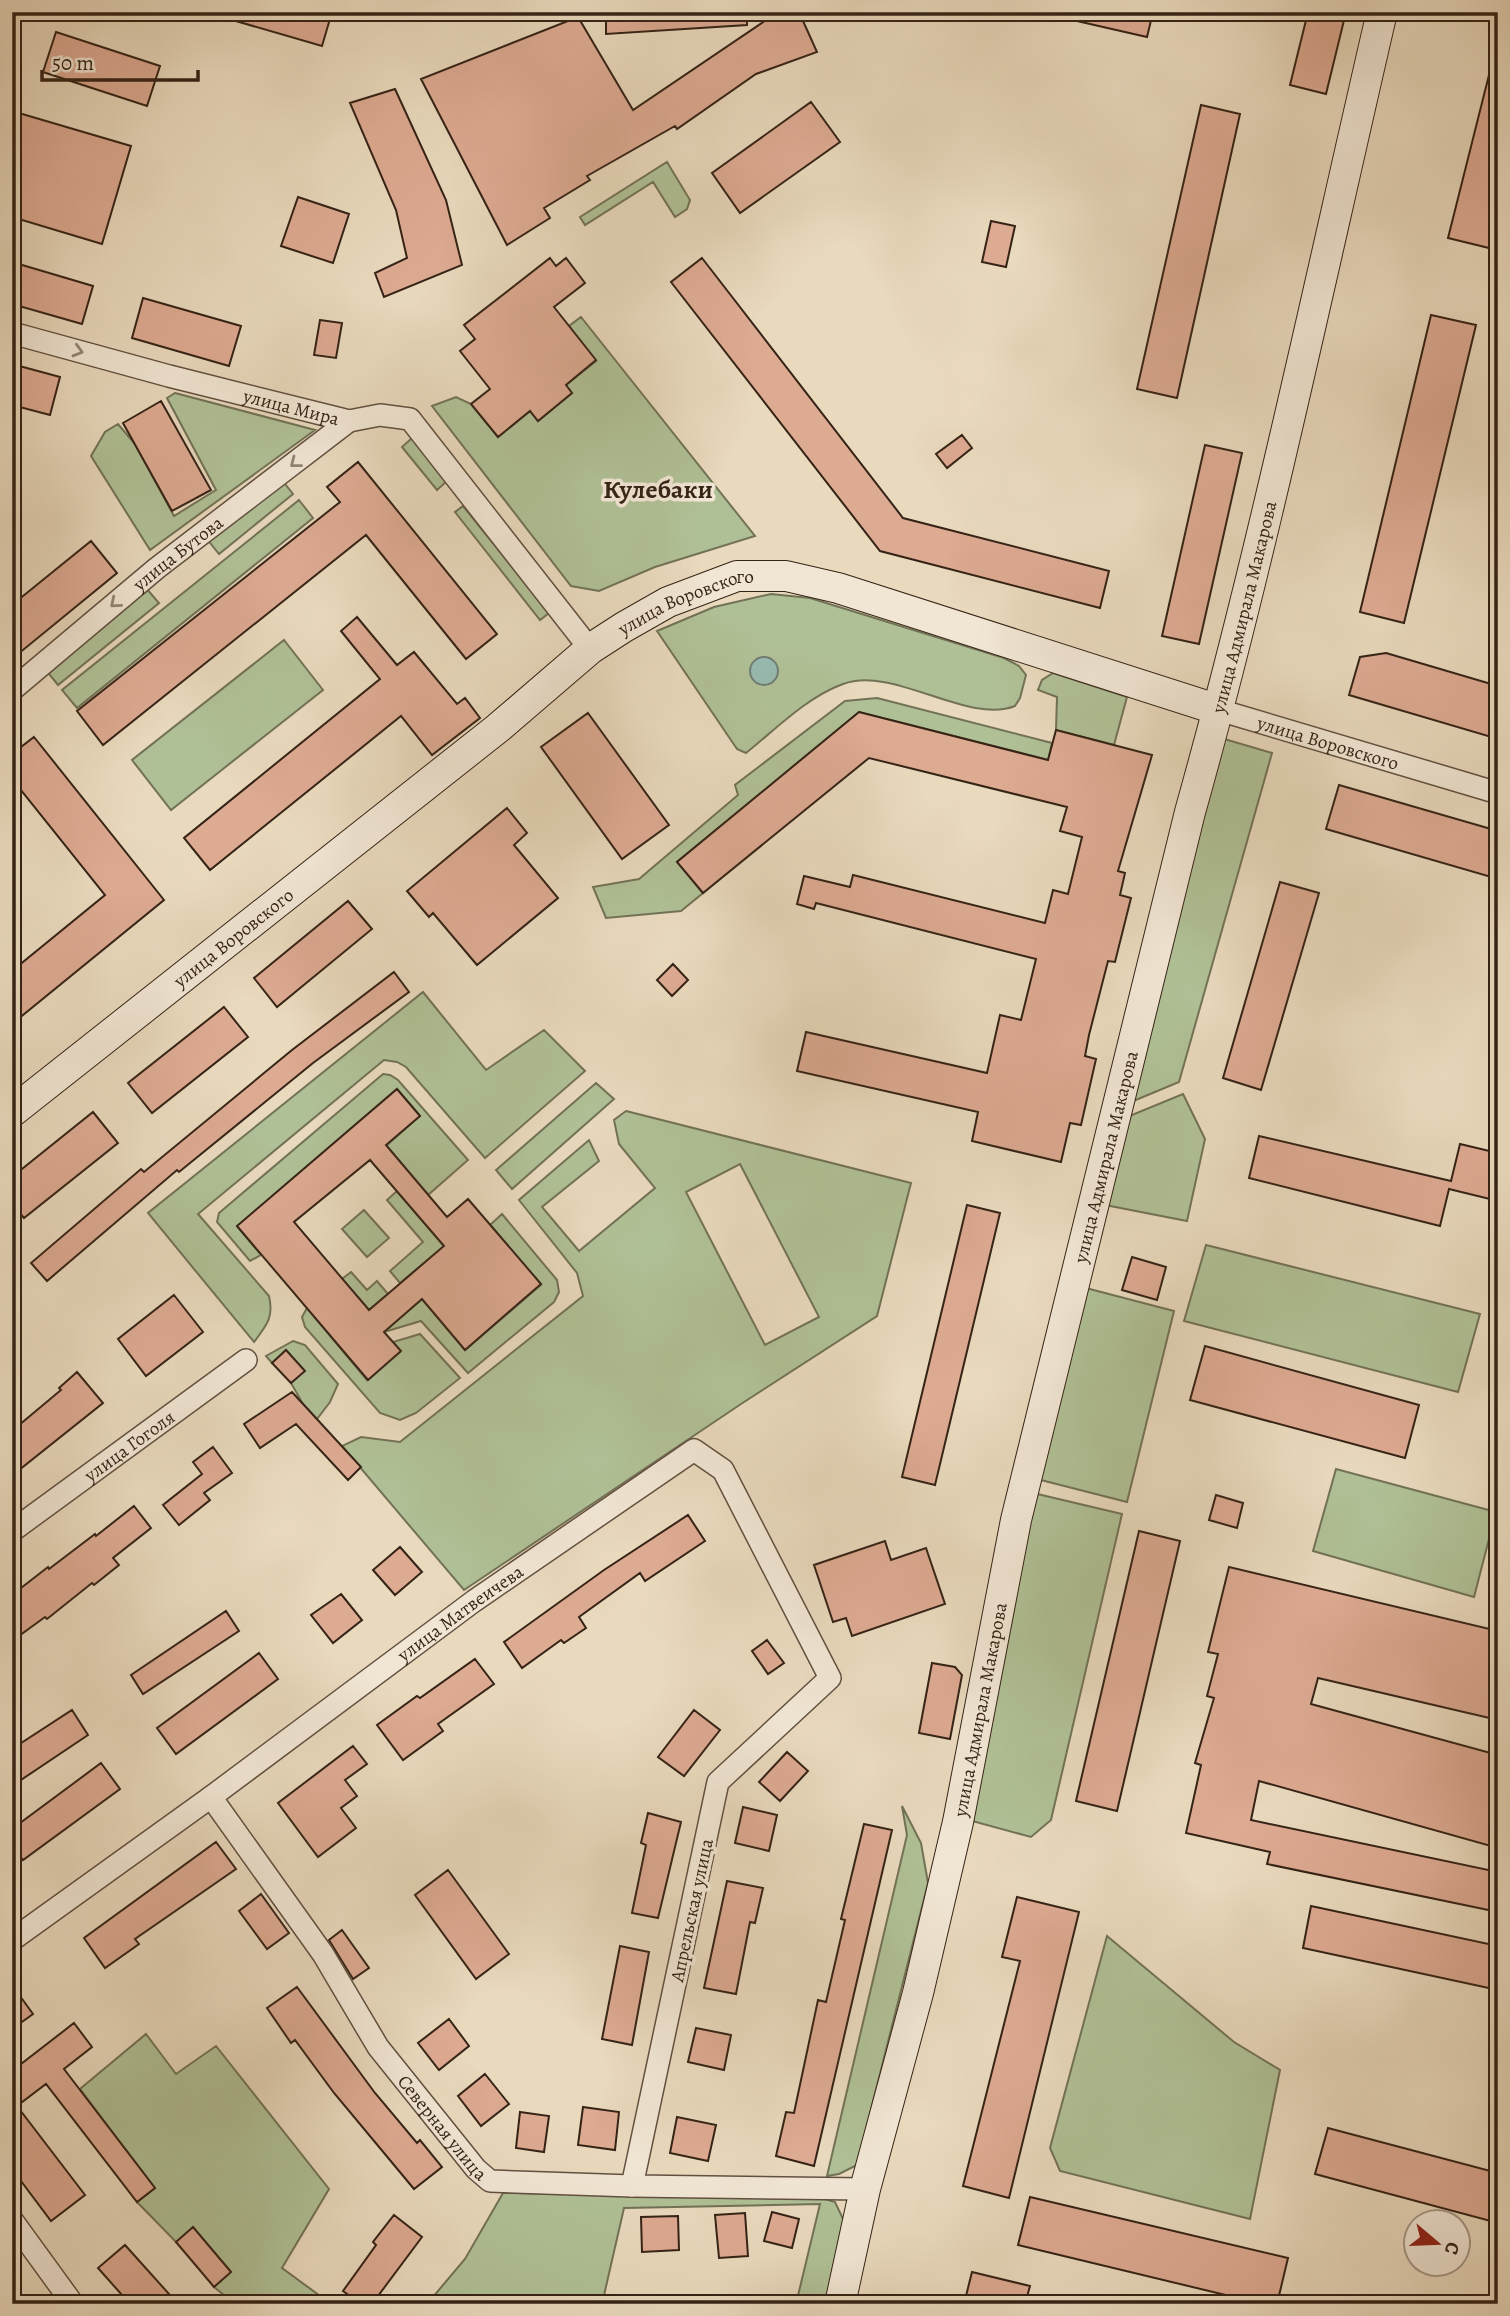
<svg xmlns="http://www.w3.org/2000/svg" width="1510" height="2316" font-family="Alegreya,serif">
	<rect width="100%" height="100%" fill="#e9d9bd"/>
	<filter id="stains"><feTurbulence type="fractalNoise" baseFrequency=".00286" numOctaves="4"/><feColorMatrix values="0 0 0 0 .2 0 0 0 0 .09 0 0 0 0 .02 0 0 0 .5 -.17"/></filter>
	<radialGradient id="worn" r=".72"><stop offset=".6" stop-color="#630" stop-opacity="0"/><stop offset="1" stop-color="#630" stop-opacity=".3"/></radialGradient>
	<path fill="#b0c096" stroke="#727256" stroke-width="2" fill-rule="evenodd" d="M667,162L690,200L687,209L675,217L653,182L585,225L580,217Z
		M581,317L755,536L655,567L599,591L571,586L432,406L456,397L471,404L498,437L530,411L538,421L572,393L566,385L596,361L569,326Z
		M175,393L315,430L150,550L91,456L105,432L118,424L135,444L174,516L216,490L167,398Z
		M412,438L447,481L437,490L402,447Z
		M282,480L293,494L219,554L207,539Z
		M299,500L313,518L77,708L62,690Z
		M463,506L549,613L540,620L455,512Z
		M146,588L159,603L58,685L45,669Z
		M771,594L810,598L1004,658L1019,666L1026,675L1020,698L1015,706C968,725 893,665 843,684C807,697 776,729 746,753L737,749L657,631L714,607Z
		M284,640L323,690L171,810L132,760Z
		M1053,673L1127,697L1114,745L1056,730L1057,697L1038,690L1042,680Z
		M877,698L1052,743L1048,760L859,712L677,862L703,893L681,911L606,918L593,887L639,879L738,795L735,785L845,701Z
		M1221,738L1272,753L1179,1082L1131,1102Z
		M423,992L486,1070L544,1030L585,1071L485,1158L406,1067L397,1062L384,1060L198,1214L269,1296C274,1317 267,1325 254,1342L148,1213Z
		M383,1074L390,1075L398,1080L468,1160L428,1195L386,1146L420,1116L397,1089L237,1226L261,1255L250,1261L217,1222L219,1213Z
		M596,1083L614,1099L512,1189L496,1170Z
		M1183,1094L1205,1139L1187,1221L1105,1205L1127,1117Z
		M626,1111L911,1183L877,1316L741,1404L464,1590L342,1446L361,1437L400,1442L583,1296L577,1273L519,1200L589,1140L599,1161L542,1207L579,1251L655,1188L619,1144L614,1120ZM740,1164L819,1317L765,1345L686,1192Z
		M397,1191L444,1246L400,1283L390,1271L423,1242L387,1200Z
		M364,1210L389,1238L367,1257L342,1229Z
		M502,1214L557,1280L559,1292L554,1302L468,1373L421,1321L384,1332L422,1299L465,1350L541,1285L490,1225Z
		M1206,1245L1480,1314L1458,1392L1184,1321Z
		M351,1272L367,1290L377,1281L388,1294L369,1310L342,1279Z
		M1082,1287L1174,1311L1127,1502L1033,1478Z
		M307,1308L367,1380L400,1352L393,1342L420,1334L460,1378L416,1413L400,1420L380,1413L305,1327L302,1317Z
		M293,1341L305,1345L338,1384L330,1402L317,1419L303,1404L291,1383L304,1371L286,1350L272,1363L266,1356Z
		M1336,1469L1496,1512L1474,1597L1313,1551Z
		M1029,1492L1122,1514L1051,1820L1031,1837L965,1819Z
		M902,1806L921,1843L928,1883L857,2165L839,2174L827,2176L907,1835Z
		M1107,1936L1234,2042L1280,2070L1250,2219L1060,2171L1050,2148Z
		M146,2034L176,2074L216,2046L329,2189L282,2268L331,2304H235L214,2287L231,2272L193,2228L176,2242L137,2202L155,2188L80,2089Z
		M503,2193L822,2198L835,2202L845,2223L826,2304H796L820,2204L624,2208L602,2304H427L465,2259Z"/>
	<path fill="#97bab0" stroke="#707e72" stroke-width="2" d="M750 671a14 14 0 1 1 28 0a14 14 0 1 1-28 0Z"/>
	<path fill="#ddaa92" stroke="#352316" stroke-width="2" fill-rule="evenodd" d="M223,12H332L322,46L222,17Z
		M606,12H747V25L606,34Z
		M778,12H799L817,52L756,74L677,129L675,126L587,176L590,180L544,208L550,218L507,245L421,79L578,17L633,110Z
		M1069,12H1153L1147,37L1068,19Z
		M1308,12H1346L1326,94L1290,85Z
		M56,32L160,66L147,106L43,72Z
		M1492,63H1498V232L1493,249L1448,238Z
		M395,89L446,200L462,265L384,297L375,273L407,258L396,210L350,103Z
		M811,102L840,142L740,213L712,173Z
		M1201,105L1240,114L1177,398L1137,389Z
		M12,111L131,146L102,244L12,217Z
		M298,197L349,214L333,263L281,246Z
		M991,221L1015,226L1006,267L982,262Z
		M550,258L556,266L566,258L585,283L554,307L596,360L566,385L572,393L538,421L530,411L498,437L471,404L490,389L460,351L475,339L464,325Z
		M702,258L903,518L1109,571L1100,608L880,551L671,282Z
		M12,262L93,286L82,324L12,304Z
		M143,298L241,326L229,366L132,338Z
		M1431,315L1476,325L1404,623L1360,612Z
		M320,320L342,323L336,358L314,355Z
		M12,364L60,377L50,415L12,405Z
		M161,401L211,490L172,511L123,423Z
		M962,435L972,448L947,468L936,454Z
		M1205,445L1242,453L1199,644L1162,636Z
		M358,462L497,634L466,659L366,535L103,745L77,711L340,502L327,487Z
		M91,541L117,573L12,659V605Z
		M357,617L397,665L414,652L457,704L465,698L480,718L432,755L401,716L210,870L184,838L380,679L341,631Z
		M1386,653L1498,686V739L1349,695L1360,657Z
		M859,712L1048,760L1056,730L1152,755L1118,871L1125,873L1120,895L1131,898L1115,962L1108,961L1089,1035L1085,1056L1096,1059L1081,1125L1070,1123L1061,1162L972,1141L978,1112L797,1071L806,1032L987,1073L1000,1015L1021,1020L1036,959L816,903L814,909L797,904L804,876L850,887L853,875L1045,923L1053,890L1068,894L1082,837L1060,831L1067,807L869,758L703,893L677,862Z
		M588,713L669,825L622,859L541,747Z
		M34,737L164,900L12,1024V971L105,895L12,779V754Z
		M1339,785L1498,831V879L1326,829Z
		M507,808L527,833L514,845L558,898L477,965L433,913L429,917L407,891Z
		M1280,882L1319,893L1261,1090L1223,1078Z
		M348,901L372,929L277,1007L254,978Z
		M673,964L688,980L672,996L657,980Z
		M394,972L409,992L313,1063L179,1172L177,1170L47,1281L31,1263L141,1169L144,1172L292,1050Z
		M224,1007L248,1037L152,1113L128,1083Z
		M397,1089L420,1116L386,1145L447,1217L468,1199L541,1284L465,1350L422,1299L384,1332L401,1351L368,1380L237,1226ZM370,1160L444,1246L369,1310L294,1222Z
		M93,1112L118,1143L24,1218L12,1204V1177Z
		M1259,1136L1451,1181L1460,1144L1498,1153V1201L1449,1189L1440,1226L1249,1178Z
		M967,1205L1000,1213L935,1485L902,1477Z
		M1132,1257L1166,1267L1157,1300L1122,1290Z
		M174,1295L203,1332L146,1376L118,1339Z
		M1205,1346L1419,1405L1405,1458L1190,1400Z
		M286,1350L305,1371L291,1383L272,1363Z
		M77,1372L103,1403L19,1470L12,1462V1431L61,1390L59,1388Z
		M292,1392L361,1467L348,1480L296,1424L260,1448L244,1424Z
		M213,1447L232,1473L204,1493L210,1500L179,1525L163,1505L202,1474L193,1462Z
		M1216,1495L1243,1503L1237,1528L1209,1520Z
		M134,1506L151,1528L113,1558L119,1565L94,1585L92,1583L47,1619L45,1617L12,1641V1595L48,1567L49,1569L95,1534L96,1536Z
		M688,1515L705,1541L645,1581L640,1573L579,1617L586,1628L564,1643L561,1640L522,1668L504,1642L604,1570Z
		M1139,1531L1180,1541L1117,1811L1076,1801Z
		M885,1541L891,1560L926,1548L945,1604L852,1636L846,1618L833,1622L814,1565Z
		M400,1547L422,1572L395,1595L373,1570Z
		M1229,1567L1498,1631V1720L1318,1678L1311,1704L1498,1755V1848L1259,1781L1251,1820L1498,1872V1912L1267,1864L1270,1852L1186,1833L1201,1765L1195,1763L1214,1698L1207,1696L1218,1654L1208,1652Z
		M341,1594L362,1620L333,1643L311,1615Z
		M226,1611L239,1631L143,1694L131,1675Z
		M767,1640L784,1663L768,1674L752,1651Z
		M259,1653L278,1679L176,1754L157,1728Z
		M475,1659L494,1684L438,1724L443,1731L403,1760L377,1725L417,1696L420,1698Z
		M932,1663L955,1667L962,1675L950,1739L919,1733Z
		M72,1710L88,1735L12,1786V1749Z
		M694,1710L720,1730L684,1776L658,1757Z
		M353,1746L367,1764L345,1780L357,1796L341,1808L356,1828L318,1857L278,1803Z
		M787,1752L808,1771L780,1801L759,1782Z
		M101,1763L120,1789L23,1860L12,1846V1829Z
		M743,1807L777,1815L769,1851L735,1843Z
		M648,1813L681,1822L658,1918L632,1913L646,1845L641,1843Z
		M864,1824L892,1830L814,2166L776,2156L786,2112L794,2113L818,2000L826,2002L845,1920L841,1919Z
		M216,1842L236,1869L135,1939L139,1944L105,1968L84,1938Z
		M448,1870L509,1954L476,1979L415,1895Z
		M727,1881L763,1888L755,1923L750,1922L736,1994L704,1988Z
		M261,1894L289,1933L267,1949L239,1911Z
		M1017,1897L1079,1912L1009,2198L963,2186L1020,1961L1002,1957Z
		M1311,1906L1498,1946V1990L1303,1948Z
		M342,1930L369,1968L353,1979L329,1940Z
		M620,1946L649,1952L632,2045L602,2039Z
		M12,1985L33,2014L12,2029Z
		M297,1987L375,2093L417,2143L420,2140L442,2167L414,2189L334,2093L295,2040L291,2043L267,2008Z
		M449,2019L469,2046L439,2070L418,2043Z
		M74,2023L92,2047L64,2069L155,2188L137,2202L46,2084L17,2106L85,2195L51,2221L12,2169V2071Z
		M696,2028L731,2035L724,2070L688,2062Z
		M485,2074L509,2104L481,2126L458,2096Z
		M583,2107L619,2112L615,2150L578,2145Z
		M520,2112L549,2116L544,2152L516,2148Z
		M677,2117L716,2125L708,2161L670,2153Z
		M1328,2128L1498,2173V2223L1315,2174Z
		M1030,2197L1288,2258L1277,2304H1263L1018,2245Z
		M772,2212L799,2219L792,2248L764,2241Z
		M745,2213L748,2256L719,2258L715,2215Z
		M394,2215L422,2237L372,2304H361L343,2291L376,2245L373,2242Z
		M678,2216L679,2250L642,2252L641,2217Z
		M193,2227L231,2272L214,2287L176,2242Z
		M125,2245L178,2304H130L98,2268Z
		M972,2272L1030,2286L1025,2304H964Z"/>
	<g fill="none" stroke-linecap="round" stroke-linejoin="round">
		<defs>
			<g id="street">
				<path id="s1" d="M12,333L169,376L349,421L380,415L410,419L590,649"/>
				<path id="s2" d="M12,690L157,568L349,421"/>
				<path id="s3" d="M1219,710L1498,793"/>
				<path id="s4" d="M12,1531L246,1360"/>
				<path id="s5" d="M211,1797L323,1954L378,2047L476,2169L490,2181L632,2186L865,2189"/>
				<path id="s6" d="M12,1940L211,1797L474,1601L694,1450L723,1470L830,1678L718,1782L632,2186"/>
				<path d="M12,2220L73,2304"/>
			</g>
			<g id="secondary">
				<path id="s7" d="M12,1112L498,728L590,649L624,627L668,602L737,576H786L838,588L1219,710"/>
				<path id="s8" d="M840,2304L865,2189L918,1993L958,1822L1016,1520L1190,812C1264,548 1320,279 1382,12"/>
			</g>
		</defs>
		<use href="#street" stroke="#625040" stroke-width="24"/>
		<use href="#secondary" stroke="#352316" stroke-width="32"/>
		<use href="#street" stroke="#f1e6d4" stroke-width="21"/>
		<use href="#secondary" stroke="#f1e6d4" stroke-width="30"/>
	</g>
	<defs><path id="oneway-chevron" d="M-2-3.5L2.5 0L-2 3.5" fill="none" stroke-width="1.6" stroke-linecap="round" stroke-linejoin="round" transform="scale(1.75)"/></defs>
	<g stroke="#938475">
		<use href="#oneway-chevron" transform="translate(78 351) rotate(16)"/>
		<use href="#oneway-chevron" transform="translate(295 463) rotate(142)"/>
		<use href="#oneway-chevron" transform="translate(115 603) rotate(140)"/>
	</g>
	<g text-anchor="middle" stroke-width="7" stroke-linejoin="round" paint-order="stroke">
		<g font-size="19" fill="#352316" stroke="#f1e6d4">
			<text dy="7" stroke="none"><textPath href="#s1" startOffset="289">улица Мира</textPath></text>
			<text dy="7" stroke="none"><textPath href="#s2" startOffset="215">улица Бутова</textPath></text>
			<text dy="7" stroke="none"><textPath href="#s7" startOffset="849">улица Воровского</textPath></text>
			<text dy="7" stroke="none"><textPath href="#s8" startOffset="1745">улица Адмирала Макарова</textPath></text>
			<text dy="7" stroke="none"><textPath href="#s3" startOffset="114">улица Воровского</textPath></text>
			<text dy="7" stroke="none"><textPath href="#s7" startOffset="282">улица Воровского</textPath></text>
			<text dy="7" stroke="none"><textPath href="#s8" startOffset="1178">улица Адмирала Макарова</textPath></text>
			<text dy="7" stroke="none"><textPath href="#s4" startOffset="145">улица Гоголя</textPath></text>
			<text dy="7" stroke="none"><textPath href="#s6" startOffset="555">улица Матвеичева</textPath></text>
			<text dy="7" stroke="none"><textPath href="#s8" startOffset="611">улица Адмирала Макарова</textPath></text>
			<text transform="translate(691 1910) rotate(-78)" y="7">Апрельская улица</text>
			<text dy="7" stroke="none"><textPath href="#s5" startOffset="404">Северная улица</textPath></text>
		</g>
		<g font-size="26" font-weight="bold" fill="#352316" stroke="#f1e6d4">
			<text x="658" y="498">Кулебаки</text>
		</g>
	</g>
	<rect width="1510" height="2316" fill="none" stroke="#e9d9bd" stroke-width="42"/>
	<rect x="14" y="14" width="1482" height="2288" fill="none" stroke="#352316" stroke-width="3.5"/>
	<rect x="21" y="21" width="1468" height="2274" fill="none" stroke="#352316" stroke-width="2"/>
	<g transform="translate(1437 2243) rotate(109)"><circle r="33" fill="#f1e6d4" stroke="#a69888" stroke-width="2"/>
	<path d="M0-5L12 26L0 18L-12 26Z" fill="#8f2418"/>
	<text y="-10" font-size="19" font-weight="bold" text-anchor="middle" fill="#352316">С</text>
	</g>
	<path d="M42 70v10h156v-10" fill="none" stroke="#352316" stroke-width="3.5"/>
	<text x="52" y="70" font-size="21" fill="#352316" stroke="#f1e6d4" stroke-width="5" paint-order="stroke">50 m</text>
	<rect width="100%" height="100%" filter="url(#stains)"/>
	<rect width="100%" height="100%" fill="url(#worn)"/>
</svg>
